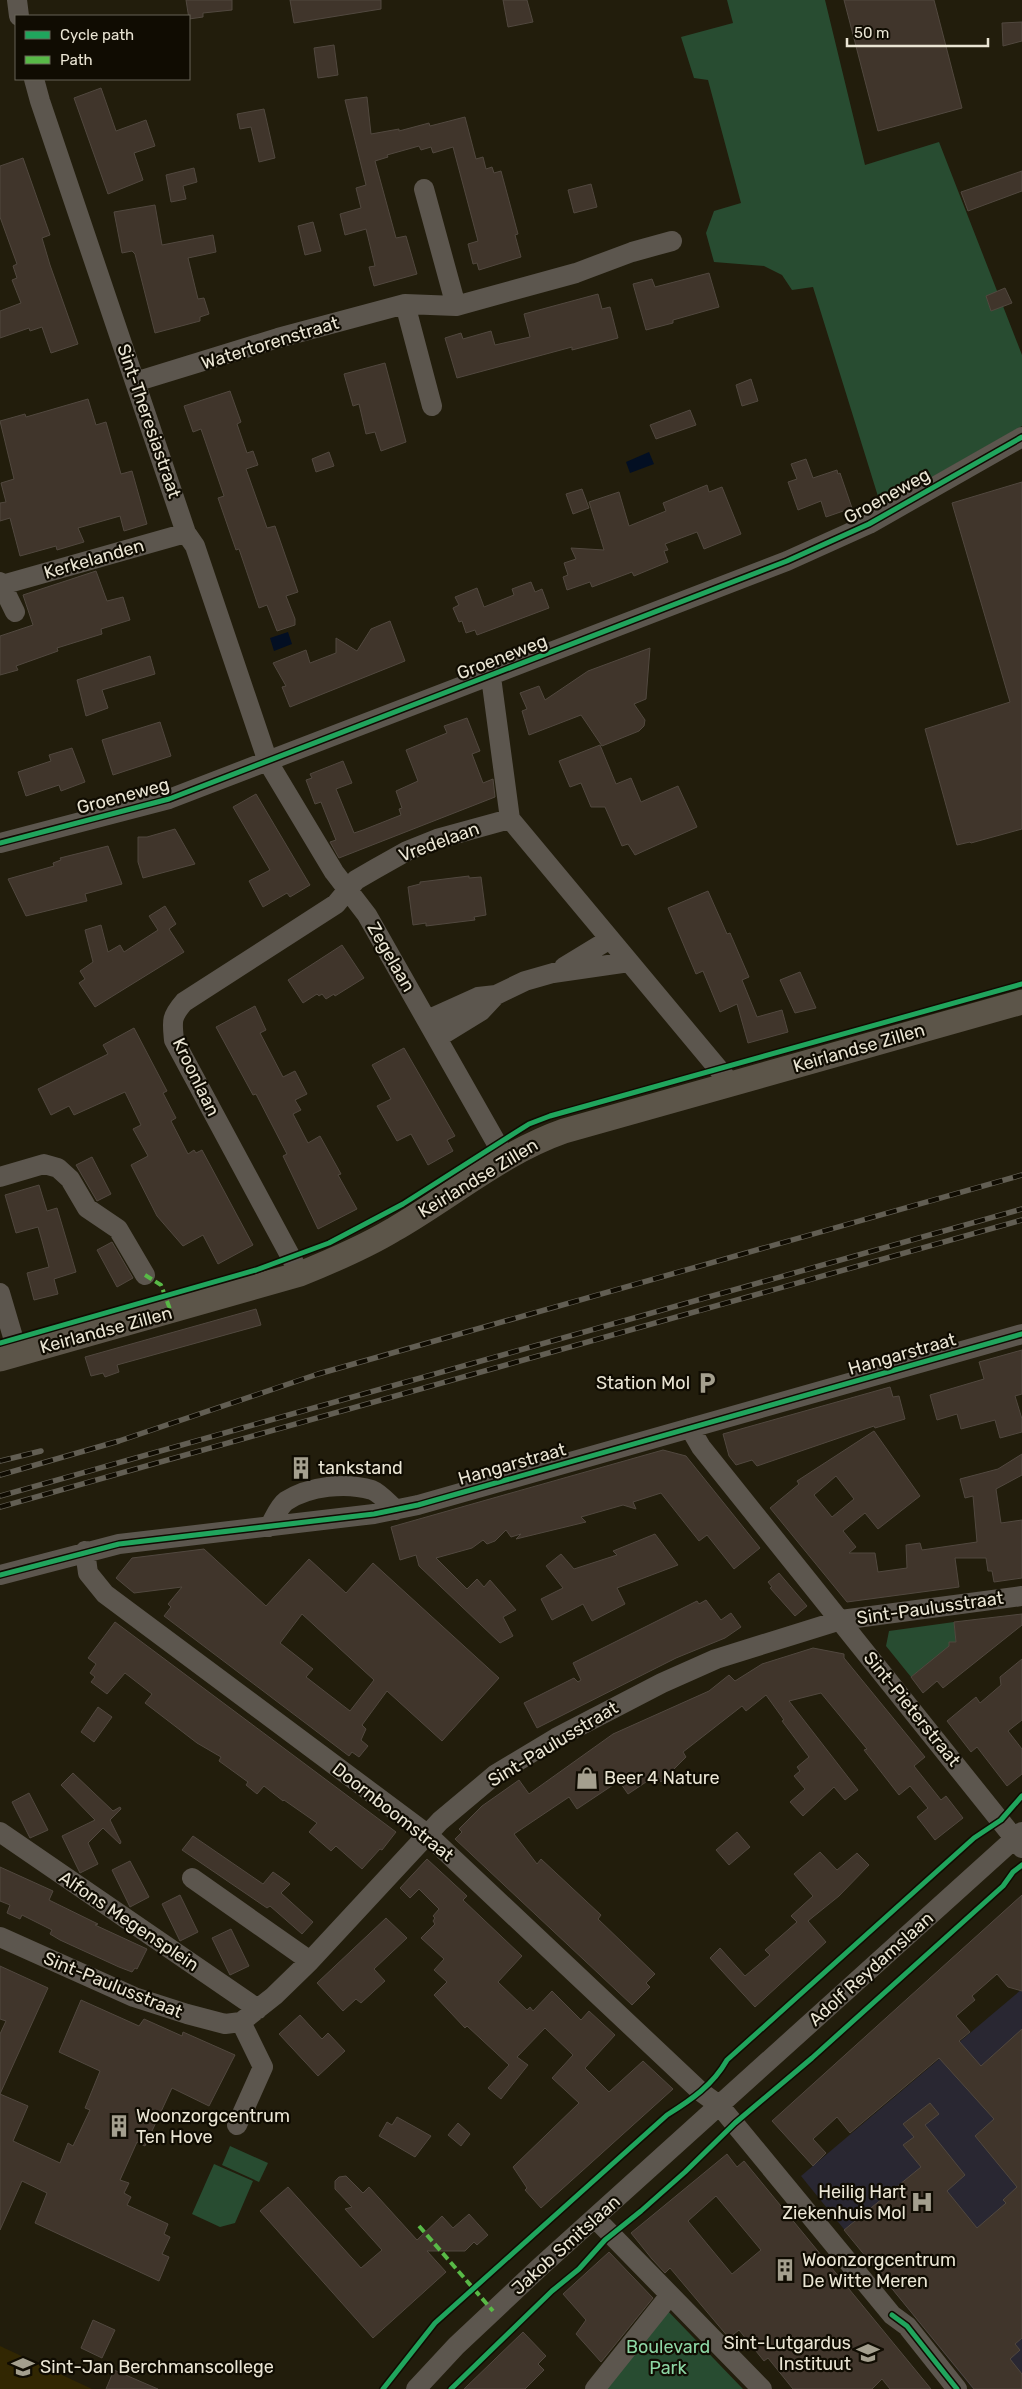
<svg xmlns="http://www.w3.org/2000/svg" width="1022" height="2389" font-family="Rubik,sans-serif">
	<rect width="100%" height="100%" fill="#221d0c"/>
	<path fill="#322702" d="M0,2346L92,2389H0Z"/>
	<path fill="#292732" d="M1022,1989V2389H973L801,2176Z"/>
	<path fill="#284c31" d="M727,0H825L865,165L939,142L1022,355V426L881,506L813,287L792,290L782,275L764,266L714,262L706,233L714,211L741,203L708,80L694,78L681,37L733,23Z
		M954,1622L956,1642L949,1643L950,1654L934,1659L911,1677L886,1646L889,1631Z
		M230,2146L268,2163L259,2182L222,2165Z
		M214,2164L253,2181L235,2223L220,2227L192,2214Z
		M665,2308L743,2389H602Z"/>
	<path fill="#030f23" d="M649,452L654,464L630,473L626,462Z
		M288,632L292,644L274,651L270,638Z"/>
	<path fill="#40352b" stroke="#51483f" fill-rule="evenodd" d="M186,0H232V10L203,13V17L189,19Z
		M290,0H381V9L294,23Z
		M503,0H527L533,22L508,27Z
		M844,0H934L962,108L878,131Z
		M1022,22V41L1003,46L1002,23Z
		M334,45L338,75L318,78L314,48Z
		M101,88L116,131L146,120L155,146L134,153L143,180L108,194L74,98Z
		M367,97L371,134L399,129V131L429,123L430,126L465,117L476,159L483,157L486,169L492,167L494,173L501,171L518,234L515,235L521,257L479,270L477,263L473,264L468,244L478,241L453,147L433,153L431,147L421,150L419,146L387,155L388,157L375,161L396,238L406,236L417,274L374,286L369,267L375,266L366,229L345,235L340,214L361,208L356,188L366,185L345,100Z
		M264,109L275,158L259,162L251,127L240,129L237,114Z
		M23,158L50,235L42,238L50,265L78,344L51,353L42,327L30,331L29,328L0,338V311L21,303L12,280L17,278L13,266L17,264L0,217V166Z
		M194,168L197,182L183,186L186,199L171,202L166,175Z
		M1022,171V191L968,211L961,192Z
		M591,184L597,207L574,213L568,190Z
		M155,205L162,245L213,235L216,252L188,258L198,299L204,298L209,314L200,317V321L155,333L135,254L132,251L122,253L114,212Z
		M313,222L321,251L305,255L298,226Z
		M709,273L719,307L673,320V323L646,330L633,284L652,279L655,287Z
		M1005,288L1012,303L991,311L986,296Z
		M598,294L602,309L610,307L618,338L572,350V347L457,378L445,338L461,333L463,339L491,331L495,345L530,337L524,314Z
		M385,363L406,442L381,451L375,432L366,434L359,404L353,406L344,374Z
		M751,379L758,401L742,406L736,385Z
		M230,391L241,422L237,424L247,453L253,451L258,465L246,469L267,528L275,526L298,592L286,596L295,619V625L277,631L267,605L259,608L239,549L236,550L218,498L224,496L201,429L193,432L184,406Z
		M88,399L96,425L106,422L121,474L132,471L147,524L124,531L120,516L78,528L84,542L57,550L56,546L20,556L10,518L0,521V503L6,502L1,483L14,479L0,421L25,414L26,417Z
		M690,410L696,425L656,439L650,425Z
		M329,452L334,466L316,472L312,459Z
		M806,459L813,478L837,470L838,474L840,473L852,508L826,517L821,501L798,510L788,482L797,479L791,464Z
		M1022,482V829L971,843L970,842L957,845L925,729L1010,702L952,503Z
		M707,485L709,492L722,487L741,534L704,549L697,532L665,544L668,550L664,551L668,562L634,576L632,572L592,587L590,582L567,590L563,577L568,575L564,563L576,559L571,548L604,550L589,502L619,492L629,526L666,511L663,503Z
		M582,489L589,508L573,514L566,494Z
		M96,571L107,601L123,597L130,620L101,629L102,634L57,648L58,651L16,666L18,670L0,675V636L33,625L23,595Z
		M531,582L535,592L542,589L549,608L477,635L475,630L466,633L462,621L459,622L453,608L459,605L455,597L477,588L484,607L514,595L512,589Z
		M390,621L405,661L290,707L282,687L286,686L273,663L306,650L310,663L336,653V638L357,651L371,629Z
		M650,648L646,699L634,704L645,720L644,726L639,731L602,746L581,715L529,735L522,711L527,709L520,693L539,686L545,700L588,671Z
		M150,656L155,674L102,690L108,708L86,716L77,680Z
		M467,718L480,751L472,754L483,783L493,779L495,797L339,858L330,842L336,840L321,802L315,804L306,780L312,778L310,774L343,761L352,783L336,789L354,833L363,830L401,815L399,809L402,808L396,791L418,781L406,750L447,733L444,726Z
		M160,722L171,756L113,775L102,740Z
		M600,745L616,784L631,778L641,802L678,786L697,827L635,855L628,844L622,846L605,807H591L581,783L570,787L559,761Z
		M72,748L85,782L61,791L59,785L26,796L18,772L51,761L49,755Z
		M256,794L310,885L290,897L287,893L263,907L249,881L270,870L233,807Z
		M175,829L195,864L143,878L138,862V837H147Z
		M108,846L122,884L85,894L87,901L26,916L8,879L54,866L53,863L61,860L60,858Z
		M469,876V878L481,877L486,915L474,917L475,920L426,926V923L413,925L408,887L420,884V882Z
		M708,891L727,934L730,933L749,977L742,980L757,1017L782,1010L788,1032L748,1043L737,1004L720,1012L703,971L696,974L668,908Z
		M165,906L176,924L169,929L184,952L95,1007L79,983L85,979L80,971L93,962L85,930L101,925L108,952L120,945L124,952L158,930L149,916Z
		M342,945L364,978L335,996L334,994L326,999L322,994L319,996L317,994L303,1003L288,980Z
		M800,972L816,1008L795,1013L780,980Z
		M255,1006L266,1030L260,1033L283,1077L295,1071L307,1094L295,1100L301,1110L293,1114L308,1143L320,1136L341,1174L338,1175L357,1209L318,1229L283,1156L287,1154L256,1094L253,1095L216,1027Z
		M134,1028L167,1091L163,1093L176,1118L171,1121L188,1154L194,1150L196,1153L202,1150L253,1245L218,1264L203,1235L183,1246L157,1216L131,1165L148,1156L133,1129L141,1125L125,1092L74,1115L69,1106L51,1115L38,1089L108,1054L103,1045Z
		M404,1048L455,1136L447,1140L453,1151L428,1165L411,1134L397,1141L377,1106L391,1099L372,1065Z
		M92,1157L111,1194L97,1201L76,1165Z
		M39,1185L47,1211L57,1208L76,1272L54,1279L58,1294L34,1300L27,1273L49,1267L42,1241L38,1227L16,1233L5,1195Z
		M112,1242L133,1278L117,1287L97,1250Z
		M256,1309L261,1325L117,1365L119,1372L105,1377L103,1373L91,1376L85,1357Z
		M1022,1350V1394L1015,1396L1022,1419V1432L1000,1438L995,1420L961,1429L957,1414L937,1420L930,1395L984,1379L979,1362Z
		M890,1387L893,1397L899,1396L905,1419L875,1428L874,1426L757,1466L752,1460L736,1465L729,1456L723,1434Z
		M874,1431L920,1496L878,1529L865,1513L843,1531L856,1547L849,1553H875L878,1572L907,1568L906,1545L920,1543L922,1550L977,1542L973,1496L965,1498L960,1479L998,1469L1022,1454V1475L996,1489L1001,1523L1022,1520V1578L994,1582L992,1571H988L986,1558H955L959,1587L847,1602L770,1508L799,1484L797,1481ZM836,1476L854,1499L832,1517L814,1495Z
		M663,1450L686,1456L760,1548L734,1569L707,1535L699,1541L661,1493L633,1502L636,1509L623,1505L581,1517L586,1522L516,1539L521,1534L511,1537L506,1530L495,1541L487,1544L483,1540L472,1548L436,1558L467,1589L477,1579L484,1587L490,1580L516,1610L503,1617L513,1636L500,1643L419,1566L416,1555L400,1560L391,1527Z
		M655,1534L678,1565L617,1588L625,1604L592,1621L583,1604L552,1620L541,1599L563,1588L546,1566L561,1554L574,1569L617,1555L613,1551Z
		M204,1549L266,1606L309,1559L346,1593L373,1563L499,1678L442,1741L387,1691L362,1725L366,1729L361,1740L368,1746L359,1757L352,1752L349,1756L164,1616L171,1607L168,1604L182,1587L134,1593L116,1578L132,1558ZM302,1614L374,1680L350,1711L306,1677L313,1669L280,1643Z
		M779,1573L807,1606L795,1616L770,1588L772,1587L768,1582Z
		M706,1600L721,1620L731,1613L741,1627L725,1638L676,1658L537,1728L524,1703L574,1678L578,1682L581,1680L573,1663L697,1601L699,1604Z
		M1022,1614V1625L943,1688L937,1681L923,1693L911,1677L949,1646V1642H956L954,1622Z
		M115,1622L396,1832L382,1850L380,1849L362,1869L336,1846L331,1851L309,1832L317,1823L284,1800L283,1801L264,1786L257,1794L246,1785L248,1782L219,1761L221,1757L197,1743L145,1703L152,1694L125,1673L107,1694L91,1682L95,1677L90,1673L96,1664L88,1658Z
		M813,1648L844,1654V1658L925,1757L914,1766L941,1800L946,1796L963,1818L935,1840L917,1817L928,1808L910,1786L899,1795L864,1750L867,1749L821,1693L789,1701L858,1790L845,1800L834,1787L803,1816L790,1802L805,1789L794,1776L800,1771L797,1767L809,1757L782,1721L784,1720L766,1695L746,1711L742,1706L683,1752L686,1757L661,1782L655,1776L628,1794L619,1781L577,1809L569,1797L514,1834L537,1864L541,1859L601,1915L598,1919L655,1974L646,1983L650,1987L632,2005L455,1839L462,1832L459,1829L482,1806L519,1780L529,1794L613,1734L709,1691L729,1675L735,1681L762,1664Z
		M1022,1659V1720L1008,1731L1022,1749V1774L1007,1786L977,1747L971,1752L947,1721L976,1697L980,1703L1001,1685L1000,1677Z
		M98,1707L112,1717L94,1742L81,1732Z
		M73,1773L113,1811L120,1807L121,1809L110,1820L121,1842L120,1844L103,1828L88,1843L98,1864L80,1873L62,1836L95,1820L61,1785Z
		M29,1793L48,1830L30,1838L12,1802Z
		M737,1832L750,1847L729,1865L716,1850Z
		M193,1836L263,1884L273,1872L290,1884L281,1893L313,1922L302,1934L270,1906L267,1908L182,1850Z
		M820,1852L837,1870L857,1853L869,1865L839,1896L808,1921L826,1942L755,2007L710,1958L720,1948L745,1976L770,1955L765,1950L797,1922L791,1916L813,1896L794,1874Z
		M427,1859L467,1896L463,1900L522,1956L498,1982L527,2010L530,2007L533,2011L552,1991L581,2020L589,2011L615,2035L585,2068L609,2092L643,2061L673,2089L541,2208L525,2190L527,2188L513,2167L579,2103L552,2078L573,2055L545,2028L517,2057L528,2065L501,2099L488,2088L509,2065L467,2026L465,2028L434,1995L447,1982L434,1970L444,1959L421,1938L435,1924L433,1921L435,1918L433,1916L439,1909L419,1889L410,1898L400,1888Z
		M130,1861L149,1897L130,1907L112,1870Z
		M0,1867L53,1891L49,1900L98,1924L95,1925L147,1949L137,1969L135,1968L132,1972L119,1967L60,1940L50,1934L52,1930L22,1915L20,1919L7,1913L10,1905L0,1901Z
		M180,1895L198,1932L180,1941L162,1904Z
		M1022,1895V1991L1008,1987L997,1974L972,1996L975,2000L956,2016L970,2032L959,2041L981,2066L1022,2029V2338L1015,2344L1020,2350L1010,2359L1022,2374V2389H974L844,2230L921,2167L903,2145L914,2137L903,2124L930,2103L939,2114L925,2125L965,2175L947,2191L977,2228L1006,2203L1003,2200L1017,2187L975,2136L994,2119L939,2058L850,2133L837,2117L813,2139L826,2153L813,2166L772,2121Z
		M386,1918L407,1938L374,1969L385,1981L361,2003L356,1999L343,2011L317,1983Z
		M231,1929L249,1966L230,1975L212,1938Z
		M0,1966L48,1988L0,2094L28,2106L13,2141L60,2163L68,2143L73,2146L90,2110L85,2108L100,2071L59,2052L81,2000L139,2026L144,2019L182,2036L183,2032L235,2055L209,2106L172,2088L145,2146L137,2142L120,2180L129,2183L124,2193L131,2197L127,2205L168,2224L164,2234L170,2237L162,2254L169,2257L159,2281L35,2223L47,2193L22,2181L0,2230V2034L6,2021L0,2019Z
		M300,2015L322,2039L328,2033L345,2051L318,2076L279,2034Z
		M397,2117L431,2136L415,2157L379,2136L387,2122L392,2125Z
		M458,2123L470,2134L461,2146L448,2135Z
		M727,2154L737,2167L744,2161L931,2389H890L882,2379L872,2389H793L768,2358L764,2361L739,2330L729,2338L670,2268L665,2273L652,2259L631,2233ZM716,2196L761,2250L732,2274L688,2221Z
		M346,2176L363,2193L369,2187L417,2240L442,2216L453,2228L469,2214L488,2235L477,2245L474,2242L465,2251H427L446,2272L373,2338L260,2211L288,2187L361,2268L382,2250L345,2209L352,2207L335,2189V2181L339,2177Z
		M609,2252L653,2298L601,2362L576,2334L586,2320L563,2294Z
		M93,2320L115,2330L102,2358L81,2348Z
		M523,2332L546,2356L538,2364L544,2370L525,2389H464Z
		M114,2370L158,2389H106Z"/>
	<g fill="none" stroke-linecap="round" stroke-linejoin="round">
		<path stroke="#5c564e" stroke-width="20" d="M17,0L19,16
			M34,79L40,101L186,533L195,546L268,762L334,872L367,915L505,1158
			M424,189L456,306
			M405,304L432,406
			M135,382L278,338L405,304L456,306L576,273L632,252L672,241
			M0,582L2,585L186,533
			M2,585L15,612
			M491,677L510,819L731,1084
			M0,843L169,799L787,561L869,524L1022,437
			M564,967L610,939
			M427,1020L478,997L496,995
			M437,1038L481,1011L496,995L525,981L553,973L629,962
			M0,1177L44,1164L58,1168L70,1179L87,1208L118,1229L145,1275
			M300,1274L174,1040C172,1021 171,1017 184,1002L336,904L356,880L375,869L407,851L437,839L510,819
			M0,1293L18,1354
			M690,1428L701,1447L1022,1848
			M269,1527C274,1519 279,1506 286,1501C309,1486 346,1482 372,1490C380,1493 389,1504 396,1510
			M85,1551L88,1573L105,1594L427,1834L701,2092L719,2105L892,2315L907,2326L957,2389
			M0,1575L119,1544L374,1514L418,1505L1022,1334
			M0,1832L258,2009
			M192,1878L310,1961
			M0,1937L134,1997L187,2014L225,2024L241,2022L274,1996L310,1961L440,1821L496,1774L556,1738L662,1683L716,1659L841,1620L1022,1596
			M237,2125L263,2067L241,2022
			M595,2218L762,2389
			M416,2389L456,2346L540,2267L1022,1832
			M595,2389L670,2295"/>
		<path stroke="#5c5549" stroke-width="25" d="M0,1359L300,1274C332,1261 363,1248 393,1230C451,1197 501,1153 564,1131L1022,1002"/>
		<defs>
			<path id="rail" d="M0,1461L41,1451
				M0,1475L119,1441L318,1374L1022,1175
				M0,1496L1022,1209
				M0,1507L1022,1220"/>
		</defs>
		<use href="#rail" stroke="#625e53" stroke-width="5.5"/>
		<use href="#rail" stroke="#100c02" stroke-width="4" stroke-dasharray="11" stroke-linecap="butt"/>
		<path stroke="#58b947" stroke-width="4" stroke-dasharray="8 4" stroke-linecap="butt" d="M145,1275L161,1285L171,1312
			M419,2226L493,2311"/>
		<defs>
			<path id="cycleway" d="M0,843L169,799L787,561L869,524L1022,437
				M0,1343L256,1270L329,1243L403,1204L529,1124L550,1116L1022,984
				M0,1575L119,1544L374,1514L418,1505L1022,1334
				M892,2315L907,2326L957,2389
				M383,2389L435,2323L667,2115C691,2100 713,2085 727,2060L974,1838L1001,1820L1022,1796
				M451,2389L552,2291L579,2269L605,2240L641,2211L685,2172L735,2123L812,2058L1003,1886L1013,1872L1022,1865"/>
		</defs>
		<use href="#cycleway" stroke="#100c02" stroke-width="8"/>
		<use href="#cycleway" stroke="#20a55d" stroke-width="5"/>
	</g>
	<defs>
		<symbol id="parking-bare" viewBox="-9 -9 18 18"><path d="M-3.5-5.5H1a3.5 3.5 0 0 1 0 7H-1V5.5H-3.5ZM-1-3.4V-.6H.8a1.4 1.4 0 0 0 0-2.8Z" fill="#a49f8e" stroke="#100c02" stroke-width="2.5" paint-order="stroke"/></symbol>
		<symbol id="building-bare" viewBox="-9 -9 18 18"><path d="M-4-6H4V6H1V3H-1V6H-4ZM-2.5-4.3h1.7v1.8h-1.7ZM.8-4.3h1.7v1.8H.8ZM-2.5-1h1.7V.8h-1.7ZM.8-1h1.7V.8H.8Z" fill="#a49f8e" stroke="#100c02" stroke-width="2.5" paint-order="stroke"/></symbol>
		<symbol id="shop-bare" viewBox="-9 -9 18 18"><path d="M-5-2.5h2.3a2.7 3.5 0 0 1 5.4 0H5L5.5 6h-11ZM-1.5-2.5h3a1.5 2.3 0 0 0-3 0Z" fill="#a49f8e" stroke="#100c02" stroke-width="2.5" paint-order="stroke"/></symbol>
		<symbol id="hospital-bare" viewBox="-9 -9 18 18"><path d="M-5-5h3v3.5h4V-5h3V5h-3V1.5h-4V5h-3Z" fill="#a49f8e" stroke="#100c02" stroke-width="2.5" paint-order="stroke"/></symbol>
		<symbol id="school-bare" viewBox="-9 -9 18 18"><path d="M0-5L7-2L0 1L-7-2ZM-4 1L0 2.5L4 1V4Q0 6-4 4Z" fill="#a49f8e" stroke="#100c02" stroke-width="2.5" paint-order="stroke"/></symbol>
	</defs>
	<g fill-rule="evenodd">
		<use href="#parking-bare" x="691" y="1367" width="32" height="32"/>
		<use href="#building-bare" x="285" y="1452" width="32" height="32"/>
		<use href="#shop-bare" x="571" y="1762" width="32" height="32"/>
		<use href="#building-bare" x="103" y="2110" width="32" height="32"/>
		<use href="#hospital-bare" x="906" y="2186" width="32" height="32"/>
		<use href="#building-bare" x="769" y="2254" width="32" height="32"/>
		<use href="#school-bare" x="852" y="2337" width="32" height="32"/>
		<use href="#school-bare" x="7" y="2351" width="32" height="32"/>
	</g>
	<g text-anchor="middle" stroke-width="4.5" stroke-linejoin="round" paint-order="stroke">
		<g font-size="18" fill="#eae5d4" stroke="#100c02">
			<text transform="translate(270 343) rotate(-17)" y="6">Watertorenstraat</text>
			<text transform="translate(149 421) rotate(71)" y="6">Sint-Theresiastraat</text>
			<text transform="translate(887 496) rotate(-29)" y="6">Groeneweg</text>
			<text transform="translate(94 559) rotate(-16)" y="6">Kerkelanden</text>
			<text transform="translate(502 657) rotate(-21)" y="6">Groeneweg</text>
			<text transform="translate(123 796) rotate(-15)" y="6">Groeneweg</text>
			<text transform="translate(439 842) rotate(-20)" y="6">Vredelaan</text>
			<text transform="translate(391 957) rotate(60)" y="6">Zegelaan</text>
			<text transform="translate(859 1048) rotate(-16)" y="6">Keirlandse Zillen</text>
			<text transform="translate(196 1077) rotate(64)" y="6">Kroonlaan</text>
			<text transform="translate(478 1178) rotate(-31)" y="6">Keirlandse Zillen</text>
			<text transform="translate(106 1330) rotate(-15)" y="6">Keirlandse Zillen</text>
			<text transform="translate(902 1354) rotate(-16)" y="6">Hangarstraat</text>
			<text transform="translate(512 1464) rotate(-16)" y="6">Hangarstraat</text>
			<text transform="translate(930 1608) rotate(-8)" y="6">Sint-Paulusstraat</text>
			<text transform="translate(912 1709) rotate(51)" y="6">Sint-Pieterstraat</text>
			<text transform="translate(553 1744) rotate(-31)" y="6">Sint-Paulusstraat</text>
			<text transform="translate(393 1812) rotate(38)" y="6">Doornboomstraat</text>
			<text transform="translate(129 1921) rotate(34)" y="6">Alfons Megensplein</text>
			<text transform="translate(871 1969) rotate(-42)" y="6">Adolf Reydamslaan</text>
			<text transform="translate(113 1985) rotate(22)" y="6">Sint-Paulusstraat</text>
			<text transform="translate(566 2245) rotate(-42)" y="6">Jakob Smitslaan</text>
		</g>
		<g font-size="18" fill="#eae5d4" stroke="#100c02" text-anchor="start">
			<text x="690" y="1389" text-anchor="end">Station Mol</text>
			<text x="318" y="1474">tankstand</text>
			<text x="604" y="1784">Beer 4 Nature</text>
			<text x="136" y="2122">Woonzorgcentrum<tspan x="136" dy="21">Ten Hove</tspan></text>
			<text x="906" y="2198" text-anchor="end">Heilig Hart<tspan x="906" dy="21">Ziekenhuis Mol</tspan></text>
			<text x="802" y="2266">Woonzorgcentrum<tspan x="802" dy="21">De Witte Meren</tspan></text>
			<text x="851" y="2349" text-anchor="end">Sint-Lutgardus<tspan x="851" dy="21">Instituut</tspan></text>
			<text x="40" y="2373">Sint-Jan Berchmanscollege</text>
		</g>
		<g font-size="18" fill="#8dd6a4" stroke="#100c02">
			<text x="668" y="2353">Boulevard<tspan x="668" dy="21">Park</tspan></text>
		</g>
	</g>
	<rect x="15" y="15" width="175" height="65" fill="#100c02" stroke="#676356"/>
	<rect x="25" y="31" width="25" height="8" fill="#20a55d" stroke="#676356"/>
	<text x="60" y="40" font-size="15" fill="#eae5d4">Cycle path</text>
	<rect x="25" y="56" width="25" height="8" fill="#58b947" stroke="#676356"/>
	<text x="60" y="65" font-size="15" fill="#eae5d4">Path</text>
	<path d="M847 38v8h141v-8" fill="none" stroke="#eae5d4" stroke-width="2.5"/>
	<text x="854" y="38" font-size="15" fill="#eae5d4" stroke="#100c02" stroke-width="4" paint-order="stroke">50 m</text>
</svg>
